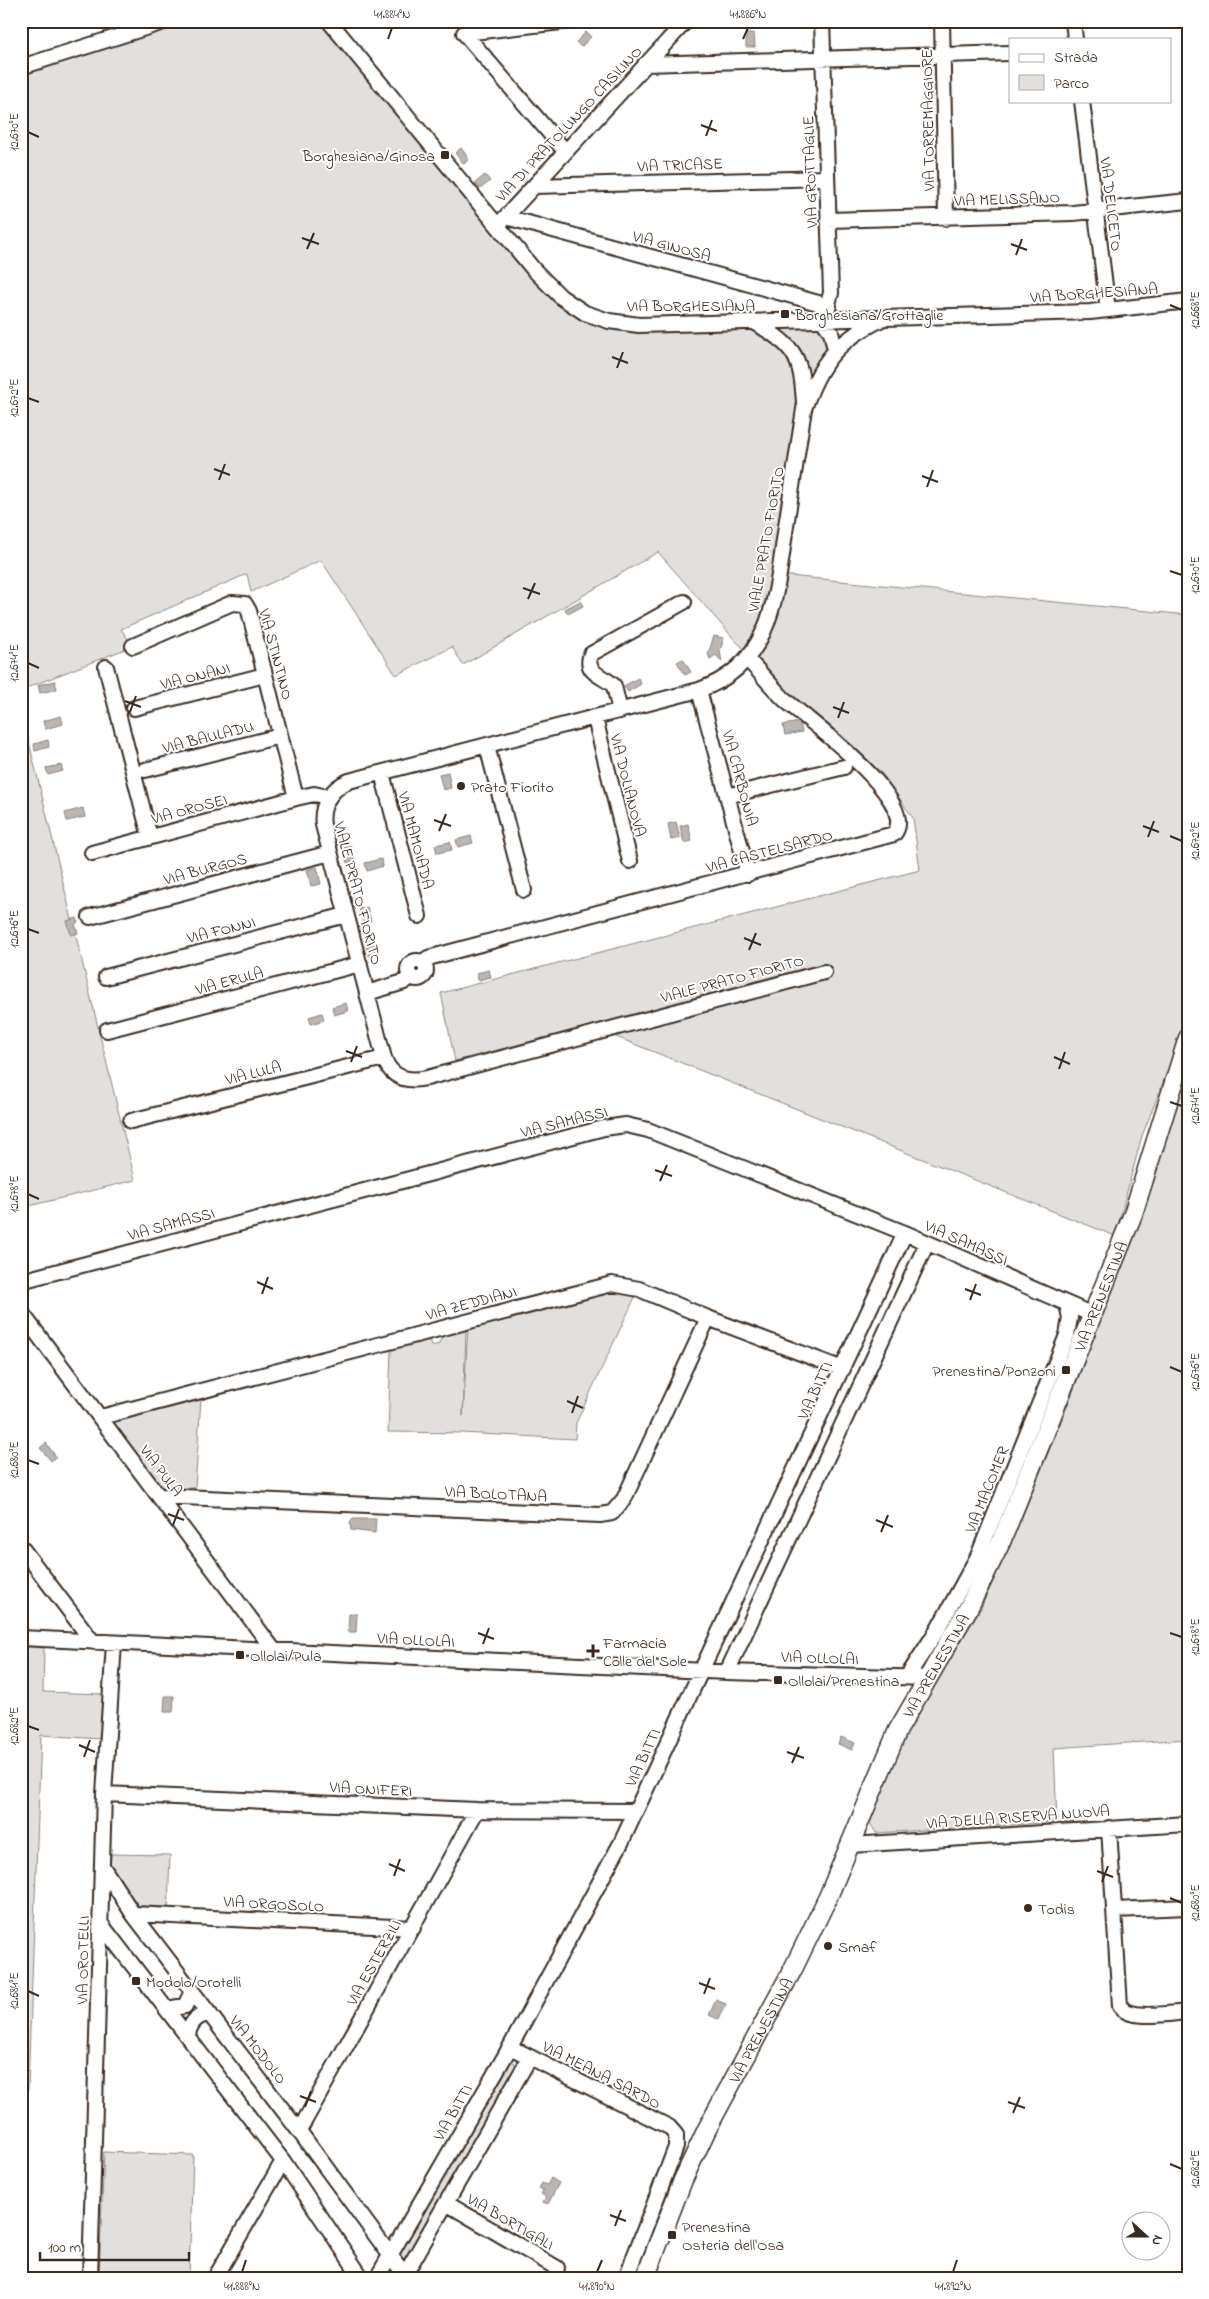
<svg xmlns="http://www.w3.org/2000/svg" width="1209" height="2299" font-family="'Indie Flower',sans-serif">
	<rect width="100%" height="100%" fill="#fff"/>
	<filter id="ink" filterUnits="userSpaceOnUse"><feTurbulence type="fractalNoise" baseFrequency=".02" numOctaves="2"/><feDisplacementMap in="SourceGraphic" scale="10" xChannelSelector="R" yChannelSelector="G"/><feConvolveMatrix kernelMatrix="1 2 1 2 8 2 1 2 1" color-interpolation-filters="sRGB"/></filter>
	<g filter="url(#ink)">
		<path fill="#e2e0de" stroke="#8e857e" d="M167,21H329L534,270L609,321H823L832,353L804,409L779,575L1188,615V1019L1142,1136L1115,1236L589,1026L455,1061L441,993L920,870L913,818L881,772L795,698L735,640L658,552L463,665L452,647L396,675L321,560L251,592L247,574L121,629L133,646L21,690V67Z
			M21,709L135,1180L21,1208Z
			M1188,1060V1739L1054,1748L1057,1822L876,1833L870,1823L896,1755L916,1715L981,1608L1024,1512L1069,1402L1154,1181Z
			M620,1287L636,1295L576,1423L575,1439L462,1433L388,1432L391,1350L428,1339L432,1346L439,1344L442,1336L466,1329L463,1416L468,1327Z
			M201,1399L195,1488H160L110,1420Z
			M21,1646L44,1648L43,1692L104,1694L101,1739L41,1735L21,2277Z
			M111,1854L170,1855L168,1907L139,1906L110,1869Z
			M508,2062H514L517,2069L404,2265L397,2255Z
			M104,2152L193,2155L189,2278H99Z"/>
		<path fill="#bcb6b3" stroke="#887e77" d="M586,32L591,37L581,47L576,42Z
			M754,33L755,47H746V34Z
			M461,148L469,159L464,164L455,153Z
			M485,175L490,181L480,189L475,183Z
			M580,601L583,606L568,614L565,609Z
			M714,636L724,638L720,651L722,662L716,655L710,659L708,654Z
			M683,659L691,672L685,675L677,662Z
			M638,678L641,684L628,692L624,686Z
			M55,681L57,689L40,693L38,685Z
			M61,716L63,724L45,729L43,721Z
			M800,722L802,732L785,735L783,725Z
			M48,740L49,747L35,751L34,744Z
			M61,765L63,771L48,775L46,768Z
			M448,772L451,788L443,790L439,774Z
			M83,808L85,817L67,821L65,813Z
			M676,822L680,838L671,840L668,824Z
			M688,824L692,841L684,843L680,826Z
			M471,836L473,843L458,847L456,840Z
			M450,842L452,850L437,853L435,845Z
			M351,846L355,861L347,863L343,848Z
			M381,859L383,866L367,871L365,863Z
			M317,867L321,884L311,886L307,870Z
			M367,907L371,921L363,923L359,909Z
			M77,918L78,922L75,924L78,933L71,935L67,921Z
			M374,938L378,953L369,956L365,940Z
			M489,970L491,977L478,980L477,973Z
			M346,1003L348,1011L334,1015L332,1007Z
			M322,1013L324,1020L311,1024L309,1017Z
			M46,1443L56,1457L51,1461L40,1448Z
			M353,1519H376L375,1533L351,1530L350,1523Z
			M349,1614H357L356,1632H348Z
			M165,1696H174L173,1712H164Z
			M841,1737L855,1743L852,1750L838,1744Z
			M716,2000L726,2004L718,2019L709,2015Z
			M551,2178L559,2183L548,2204L543,2202L546,2197L541,2194L543,2190L539,2188L542,2183L547,2185Z"/>
		<g fill="none" stroke-linecap="round" stroke-linejoin="round">
			<defs>
				<path id="minor" d="M329,21L534,270L561,297L585,313L609,321L639,325L1090,312L1188,301
					M822,21L831,293L823,321L831,332L835,350
					M942,21L946,218
					M1073,21L1075,39
					M645,64L1010,53
					M21,67L167,21
					M1082,101L1108,310
					M565,151L464,33L570,21
					M534,186L826,178
					M506,217L829,306
					M828,220L1073,213L1188,201
					M500,223L686,21
					M756,323C796,348 801,356 804,403
					M133,646L232,603L245,604L249,611L296,798L314,794L329,797
					M106,667L150,837
					M699,690L748,874
					M134,708L265,675
					M620,711L614,686C605,676 583,674 591,654L684,602
					M595,718L630,861
					M487,746L524,890
					M145,770L280,736
					M382,773L419,916
					M727,796L844,767
					M92,853L296,798
					M90,917L330,853
					M408 970a9 9 0 1 1 18 0a9 9 0 1 1-18 0Z
					M423,963L428,958L894,834C921,801 807,720 784,699C771,686 760,672 747,659
					M824,972L427,1078C407,1082 391,1078 384,1058L323,825C320,806 331,788 349,781L699,690C774,664 776,593 786,526C792,487 798,448 804,409C820,362 837,341 882,319
					M106,977L346,915
					M367,993L404,982L411,977
					M107,1030L360,964
					M131,1121L384,1058
					M21,1281L604,1128L626,1125L648,1130L905,1233L1093,1315
					M21,1312L273,1649
					M101,1417L612,1284L639,1289L708,1318L843,1369
					M160,1496L600,1515L612,1513L624,1499L708,1318
					M21,1547L93,1642
					M21,1638L727,1672L928,1678
					M727,1672L927,1243
					M907,1677L938,1629L978,1556L1067,1335L1070,1318L1067,1304
					M104,1794L477,1810L636,1811
					M1109,1828L1120,2006C1129,2021 1172,2013 1188,2012
					M851,1845L1188,1824
					M102,1866L133,1914L299,2131L407,2278
					M1114,1910L1188,1907
					M133,1914L413,1928
					M101,1924L283,2161L362,2278
					M166,2009L185,2006L192,1991
					M188,2037C189,2024 196,2015 210,2014
					M510,2047L669,2127L676,2135V2147L626,2278
					M299,2131L477,1810
					M446,2203L557,2268
					M90,2278L104,1794L114,1643
					M215,2278L283,2161
					M377,2278L509,2049L621,1843L905,1233
					M403,2278L530,2057"/>
				<g id="major">
					<path id="s1" d="M645,2278L683,2180L707,2129L793,1969L828,1897L898,1730L968,1609L1001,1542L1133,1214L1188,1038"/>
				</g>
			</defs>
			<use href="#minor" stroke="#3b2a1e" stroke-width="18"/>
			<use href="#major" stroke="#3b2a1e" stroke-width="21"/>
			<use href="#minor" stroke="#fff" stroke-width="14"/>
			<use href="#major" stroke="#fff" stroke-width="18"/>
		</g>
	</g>
	<path fill="none" stroke="#3b2a1e" stroke-width="2" d="M388,39L392,28M743,39L748,28M701,125L717,131M28,132L39,137M706,136L712,120M302,238L319,244M1011,244L1027,250M307,249L314,233M1016,255L1022,239M1170,305L1182,310M612,357L628,363M617,368L623,352M28,398L39,402M214,469L230,475M922,476L938,482M219,480L225,464M927,487L933,470M1170,571L1182,575M523,588L540,594M528,599L535,583M28,663L39,668M125,701L141,707M833,707L849,713M130,712L136,696M838,718L844,702M434,820L451,826M1143,826L1159,832M439,831L446,814M1170,836L1182,841M1148,837L1154,821M28,929L39,933M744,938L761,945M749,950L756,933M346,1051L362,1057M1054,1057L1070,1064M351,1062L357,1046M1059,1069L1065,1052M1170,1102L1182,1106M655,1170L672,1176M660,1181L667,1165M28,1194L39,1199M257,1282L273,1289M965,1289L981,1295M262,1294L268,1277M970,1300L976,1284M1170,1367L1182,1372M567,1401L583,1408M572,1413L578,1396M28,1460L39,1464M168,1514L184,1520M876,1520L893,1527M173,1525L179,1509M881,1532L888,1515M478,1633L494,1639M1170,1633L1182,1637M483,1644L489,1628M28,1726L39,1730M79,1745L95,1752M787,1752L804,1758M84,1757L90,1740M792,1763L799,1747M389,1864L405,1871M1097,1871L1113,1877M394,1876L400,1859M1102,1882L1108,1866M1170,1898L1182,1903M699,1983L715,1989M28,1991L39,1996M704,1994L710,1978M300,2096L316,2102M1008,2102L1025,2108M305,2107L311,2091M1013,2113L1020,2097M1170,2164L1182,2169M610,2215L626,2221M615,2226L621,2210M242,2272L246,2260M597,2272L602,2260M953,2272L957,2260"/>
	<g fill="#3b2a1e" stroke="#fff" stroke-width="2">
		<rect x="440" y="150" width="10" height="10" rx="2.5"/>
		<rect x="780" y="309" width="10" height="10" rx="2.5"/>
		<circle cx="461" cy="786" r="5"/>
		<rect x="1061" y="1365" width="10" height="10" rx="2.5"/>
		<path d="M590.5 1643.5h5v5h5v5h-5v5h-5v-5h-5v-5h5z"/>
		<rect x="235" y="1650" width="10" height="10" rx="2.5"/>
		<rect x="773" y="1675" width="10" height="10" rx="2.5"/>
		<circle cx="1028" cy="1908" r="5"/>
		<circle cx="828" cy="1946" r="5"/>
		<rect x="131" y="1976" width="10" height="10" rx="2.5"/>
		<rect x="667" y="2230" width="10" height="10" rx="2.5"/>
	</g>
	<g text-anchor="middle" stroke-width="4" stroke-linejoin="round" paint-order="stroke">
		<g font-size="16" fill="#3b2a1e" stroke="#fff">
			<text transform="translate(927 120) rotate(-91)" y="6">VIA TORREMAGGIORE</text>
			<text transform="translate(568 123) rotate(-47)" y="6">VIA DI PRATOLUNGO CASILINO</text>
			<text transform="translate(680 164) rotate(-2)" y="6">VIA TRICASE</text>
			<text transform="translate(809 172) rotate(-92)" y="6">VIA GROTTAGLIE</text>
			<text transform="translate(1007 198) rotate(-2)" y="6">VIA MELISSANO</text>
			<text transform="translate(1112 204) rotate(83)" y="6">VIA DELICETO</text>
			<text transform="translate(672 245) rotate(15)" y="6">VIA GINOSA</text>
			<text transform="translate(1094 292) rotate(-4)" y="6">VIA BORGHESIANA</text>
			<text x="691" y="311">VIA BORGHESIANA</text>
			<text transform="translate(765 539) rotate(-80)" y="6">VIALE PRATO FIORITO</text>
			<text transform="translate(277 654) rotate(75)" y="6">VIA STINTINO</text>
			<text transform="translate(195 675) rotate(-14)" y="6">VIA ONANI</text>
			<text transform="translate(208 736) rotate(-14)" y="6">VIA BAULADU</text>
			<text transform="translate(741 778) rotate(75)" y="6">VIA CARBONIA</text>
			<text transform="translate(629 785) rotate(76)" y="6">VIA DOLIANOVA</text>
			<text transform="translate(189 808) rotate(-15)" y="6">VIA OROSEI</text>
			<text transform="translate(417 840) rotate(75)" y="6">VIA MAMOIADA</text>
			<text transform="translate(769 850) rotate(-15)" y="6">VIA CASTELSARDO</text>
			<text transform="translate(205 868) rotate(-15)" y="6">VIA BURGOS</text>
			<text transform="translate(359 893) rotate(75)" y="6">VIALE PRATO FIORITO</text>
			<text transform="translate(221 929) rotate(-14)" y="6">VIA FONNI</text>
			<text transform="translate(732 978) rotate(-15)" y="6">VIALE PRATO FIORITO</text>
			<text transform="translate(229 980) rotate(-15)" y="6">VIA ERULA</text>
			<text transform="translate(253 1072) rotate(-14)" y="6">VIA LULA</text>
			<text transform="translate(564 1121) rotate(-14)" y="6">VIA SAMASSI</text>
			<text transform="translate(171 1223) rotate(-15)" y="6">VIA SAMASSI</text>
			<text transform="translate(967 1242) rotate(24)" y="6">VIA SAMASSI</text>
			<text dy="6" stroke="none"><textPath href="#s1" startOffset="1084">VIA PRENESTINA</textPath></text>
			<text transform="translate(471 1302) rotate(-15)" y="6">VIA ZEDDIANI</text>
			<text transform="translate(814 1390) rotate(-65)" y="6">VIA BITTI</text>
			<text transform="translate(162 1470) rotate(53)" y="6">VIA PULA</text>
			<text transform="translate(986 1489) rotate(-68)" y="6">VIA MACOMER</text>
			<text transform="translate(496 1493) rotate(3)" y="6">VIA BOLOTANA</text>
			<text transform="translate(416 1639) rotate(3)" y="6">VIA OLLOLAI</text>
			<text transform="translate(820 1657) rotate(2)" y="6">VIA OLLOLAI</text>
			<text dy="6" stroke="none"><textPath href="#s1" startOffset="679">VIA PRENESTINA</textPath></text>
			<text transform="translate(642 1757) rotate(-65)" y="6">VIA BITTI</text>
			<text transform="translate(371 1788) rotate(3)" y="6">VIA ONIFERI</text>
			<text transform="translate(1018 1816) rotate(-4)" y="6">VIA DELLA RISERVA NUOVA</text>
			<text transform="translate(274 1903) rotate(3)" y="6">VIA ORGOSOLO</text>
			<text transform="translate(82 1960) rotate(-89)" y="6">VIA OROTELLI</text>
			<text transform="translate(373 1962) rotate(-61)" y="6">VIA ESTERZILI</text>
			<text dy="6" stroke="none"><textPath href="#s1" startOffset="274">VIA PRENESTINA</textPath></text>
			<text transform="translate(259 2049) rotate(52)" y="6">VIA MODOLO</text>
			<text transform="translate(602 2074) rotate(27)" y="6">VIA MEANA SARDO</text>
			<text transform="translate(452 2112) rotate(-60)" y="6">VIA BITTI</text>
			<text transform="translate(511 2221) rotate(30)" y="6">VIA BORTIGALI</text>
		</g>
		<g font-size="16" fill="#3b2a1e" stroke="#fff" text-anchor="start">
			<text x="435" y="161" text-anchor="end">Borghesiana/Ginosa</text>
			<text x="795" y="320">Borghesiana/Grottaglie</text>
			<text x="471" y="792">Prato Fiorito</text>
			<text x="1056" y="1376" text-anchor="end">Prenestina/Ponzoni</text>
			<text x="603" y="1648">Farmacia<tspan x="603" dy="18">Colle del Sole</tspan></text>
			<text x="250" y="1661">Ollolai/Pula</text>
			<text x="788" y="1686">Ollolai/Prenestina</text>
			<text x="1038" y="1914">Todis</text>
			<text x="838" y="1952">Smaf</text>
			<text x="146" y="1987">Modolo/Orotelli</text>
			<text x="682" y="2232">Prenestina<tspan x="682" dy="18">Osteria dell'Osa</tspan></text>
		</g>
	</g>
	<rect width="1209" height="2299" fill="none" stroke="#fff" stroke-width="55"/>
	<rect x="1009" y="38" width="162" height="65" fill="#ffffff" stroke="#b1aaa5"/>
	<rect x="1019" y="54" width="25" height="8" fill="#ffffff" stroke="#b1aaa5"/>
	<text x="1054" y="62" font-size="15" fill="#3b2a1e">Strada</text>
	<rect x="1019" y="75" width="25" height="15" fill="#e2e0de" stroke="#b1aaa5"/>
	<text x="1054" y="88" font-size="15" fill="#3b2a1e">Parco</text>
	<g transform="translate(1146 2236) rotate(111)"><circle r="24" fill="#ffffff" stroke="#b1aaa5"/>
	<path d="M0-4L9 19L0 12L-9 19Z" fill="#3b2a1e"/>
	<text y="-8" font-size="14" font-weight="bold" text-anchor="middle" fill="#3b2a1e">N</text>
	</g>
	<path d="M40 2252v8h149v-8" fill="none" stroke="#3b2a1e" stroke-width="2.5"/>
	<text x="48" y="2252" font-size="15" fill="#3b2a1e" stroke="#ffffff" stroke-width="4" paint-order="stroke">100 m</text>
	<rect x="28" y="28" width="1154" height="2244" fill="none" stroke="#3b2a1e" stroke-width="2"/>
	<g font-size="12" text-anchor="middle" fill="#3b2a1e">
		<text x="392" y="18">41.884°N</text>
		<text x="748" y="18">41.886°N</text>
		<text transform="translate(14 132) rotate(-90)" y="4">12.670°E</text>
		<text transform="translate(1195 310) rotate(-90)" y="4">12.668°E</text>
		<text transform="translate(14 398) rotate(-90)" y="4">12.672°E</text>
		<text transform="translate(1195 575) rotate(-90)" y="4">12.670°E</text>
		<text transform="translate(14 663) rotate(-90)" y="4">12.674°E</text>
		<text transform="translate(1195 841) rotate(-90)" y="4">12.672°E</text>
		<text transform="translate(14 929) rotate(-90)" y="4">12.676°E</text>
		<text transform="translate(1195 1106) rotate(-90)" y="4">12.674°E</text>
		<text transform="translate(14 1194) rotate(-90)" y="4">12.678°E</text>
		<text transform="translate(1195 1372) rotate(-90)" y="4">12.676°E</text>
		<text transform="translate(14 1460) rotate(-90)" y="4">12.680°E</text>
		<text transform="translate(1195 1637) rotate(-90)" y="4">12.678°E</text>
		<text transform="translate(14 1726) rotate(-90)" y="4">12.682°E</text>
		<text transform="translate(1195 1903) rotate(-90)" y="4">12.680°E</text>
		<text transform="translate(14 1991) rotate(-90)" y="4">12.684°E</text>
		<text transform="translate(1195 2169) rotate(-90)" y="4">12.682°E</text>
		<text x="242" y="2290">41.888°N</text>
		<text x="597" y="2290">41.890°N</text>
		<text x="953" y="2290">41.892°N</text>
	</g>
</svg>
